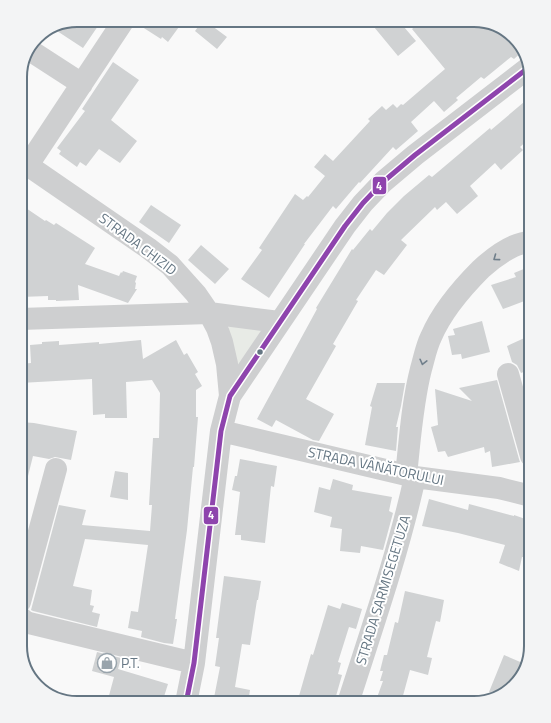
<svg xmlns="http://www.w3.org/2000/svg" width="551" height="723" font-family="'Titillium Web',sans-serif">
	<rect width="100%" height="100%" fill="#f9f9f9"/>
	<path fill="#e8ebe6" d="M230,324L261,330L262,332L238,370L228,329Z"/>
	<path fill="#d0d2d3" d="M77,20H89L98,26L83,48L54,29Z
		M136,20H184L168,42L162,37L161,39L136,23Z
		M203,20H204L227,37L217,49L195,31Z
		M382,20H398L416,41L398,56L374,27Z
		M422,20H478L503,28L522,45L523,51L514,59L511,57L484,79L481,77L456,98L458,100L444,112L434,101L411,122L418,131L396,150L393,147L360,183L359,182L336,209L333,206L304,244H305L269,298L241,279L262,250L259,248L295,194L303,200L307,196L308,197L325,176L314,167L325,154L333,161L370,121L368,119L382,106L386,110L393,104L397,108L401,104L403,105L445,69L412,29Z
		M113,62L139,80L111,120L137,141L120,163L99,149L86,166L80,162L77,167L59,154L61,151L57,148L85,111L82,109Z
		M524,102L531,110V137L520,147L523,150L501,170L495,163L470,186L478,196L457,214L446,202L437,210L435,207L401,240L407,245L384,275L376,270L356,300L358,301L333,344L336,346L306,399L334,414L319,441L313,440L276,420L272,427L257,419L317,309L316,308L352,249L353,250L370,229L372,231L387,213L404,196L429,175L432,177L490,128L491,130Z
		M20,204L45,221L46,220L54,225L56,223L95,248L85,264L119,276L121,272L122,273L123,271L137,276L135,282L136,283L135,289H137L128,303L78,285L79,300L56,301V300H48V296L20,297Z
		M151,205L181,225L169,243L139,222Z
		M201,245L229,269L215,284L188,260Z
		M531,266V308L527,300L503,309L491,285L516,277L514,273Z
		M482,321L490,352L462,359L461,354L452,355L448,336L455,335L453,329Z
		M531,335V369L521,373L517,365L512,362L507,346Z
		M141,340L143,359L176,340L184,355L187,353L198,372L195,374L202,386L196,390V417H198L194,467H193L187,530L175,619H177L173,644L164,643L141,637L142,631L128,628L131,611L138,612L148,545L85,539L73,586L92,590L90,605L94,606L92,612L100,614L97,627L33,611L31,610L59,505L86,510L82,525L150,531L152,505H149L153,438H159L160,393L152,380L126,382L127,418H105V414L93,415L92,379L20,383V364L31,363L30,345L42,344V342L59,341V345L99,342V344Z
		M497,380L519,459L520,462L492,467L490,451L485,453L484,447L448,457L445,451L438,452L431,427L438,425L435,389L472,401L459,388Z
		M377,383H405L401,406L396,427H398L396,451L365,445L372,407L370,406Z
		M20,422L34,423L77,431L71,460L55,457L49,459L33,456L25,488H20Z
		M240,459L277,466L274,487L271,486L265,543L241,540V535H235L240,492L232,490L235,476H237Z
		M115,471L128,473V500L110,497Z
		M333,479L353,485L352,490L392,497L389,511L393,513L383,550L361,546L360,553L340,551L342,529L330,527L332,517L314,512L319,487L330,490Z
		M429,499L468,510L469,504L514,516V515L531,521V558L522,557L519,571L499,563L505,545L458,533L422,526Z
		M20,522L28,524L20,553Z
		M224,576L261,581L258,600H257L250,645L242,644L235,687L250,690L248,703H213L220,667L215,666L219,638H216Z
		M405,591L444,600L440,622L436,621L427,657L432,658L428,675L410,670L401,703H375L383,681H380L383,671H380L384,655H387L395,622L398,623Z
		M342,603L362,609L356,629L349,627L338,662L341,663L338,674L342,675L334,703H297L311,654L313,655L328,605L340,609Z
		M97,652L121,658L118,669L168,684L162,703H107L114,677L92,671Z
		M504,655L525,664L518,680L506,694L499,696L489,692Z"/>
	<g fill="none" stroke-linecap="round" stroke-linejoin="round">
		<path stroke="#cecfd0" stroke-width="22" d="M31,51L82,84
			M20,160L148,248L170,265L196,294L209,313L217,328L222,342L227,364L230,396L221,431L194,663L186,703
			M28,165L124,20
			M20,319L209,313L279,322
			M508,374L531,456
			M230,396L345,226L363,203L383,182L415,155L528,68
			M221,431L415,477L499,488L531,496
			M406,475C410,440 412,404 421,369C424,359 426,347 431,337C442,311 461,289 481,269C493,258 514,242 531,242
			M20,602L56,469
			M20,617L25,621L29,623L194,663
			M348,703C372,628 398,554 415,477"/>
		<defs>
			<path id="bus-1" d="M186,703L194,663L221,431L230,396L345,226L363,203L383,182L415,155L528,68"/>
		</defs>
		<use href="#bus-1" stroke="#fff" stroke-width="8"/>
		<use href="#bus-1" stroke="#8e44ad" stroke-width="5"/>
	</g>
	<defs><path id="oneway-chevron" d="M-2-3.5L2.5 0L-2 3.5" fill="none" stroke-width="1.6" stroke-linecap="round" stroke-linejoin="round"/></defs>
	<g stroke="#707f8b">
		<use href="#oneway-chevron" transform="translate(496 258) rotate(144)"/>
		<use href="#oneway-chevron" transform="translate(423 362) rotate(104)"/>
	</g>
	<defs>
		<symbol id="shop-ring" viewBox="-11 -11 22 22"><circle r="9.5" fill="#fff" stroke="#99a4ac" stroke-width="1.5"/><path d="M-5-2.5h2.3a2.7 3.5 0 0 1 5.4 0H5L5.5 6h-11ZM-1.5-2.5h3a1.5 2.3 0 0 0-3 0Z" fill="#99a4ac"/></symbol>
	</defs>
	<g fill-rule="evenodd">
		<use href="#shop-ring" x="96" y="652" width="22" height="22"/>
	</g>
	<circle fill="#657683" stroke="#fff" stroke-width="1.5" cx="260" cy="352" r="3.5"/>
	<g text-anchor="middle" stroke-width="4" stroke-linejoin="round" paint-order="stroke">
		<g font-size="14" fill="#657683" stroke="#fff">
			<text transform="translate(138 244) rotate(37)" y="5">STRADA CHIZID</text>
			<text transform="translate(376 466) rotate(12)" y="5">STRADA VÂNĂTORULUI</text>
			<text transform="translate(383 590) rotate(-73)" y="5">STRADA SARMISEGETUZA</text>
		</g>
		<g font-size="14" fill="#657683" stroke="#fff" text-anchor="start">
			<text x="121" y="668">P.T.</text>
		</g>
	</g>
	<path d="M0 0H551V723H0ZM77 27H474A50 50 0 0 1 524 77V646A50 50 0 0 1 474 696H77A50 50 0 0 1 27 646V77A50 50 0 0 1 77 27Z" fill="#f3f4f5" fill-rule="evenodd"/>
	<path fill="none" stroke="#657683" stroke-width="2" d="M77 27H474A50 50 0 0 1 524 77V646A50 50 0 0 1 474 696H77A50 50 0 0 1 27 646V77A50 50 0 0 1 77 27Z"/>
	<g stroke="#fff" stroke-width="1.5">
		<rect x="372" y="176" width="15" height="19" rx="4" fill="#8e44ad"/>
		<rect x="203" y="506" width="16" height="19" rx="4" fill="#8e44ad"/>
	</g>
	<g font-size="11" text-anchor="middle" font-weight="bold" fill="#fff">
		<text x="379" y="190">4</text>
		<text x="211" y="519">4</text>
	</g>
</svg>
